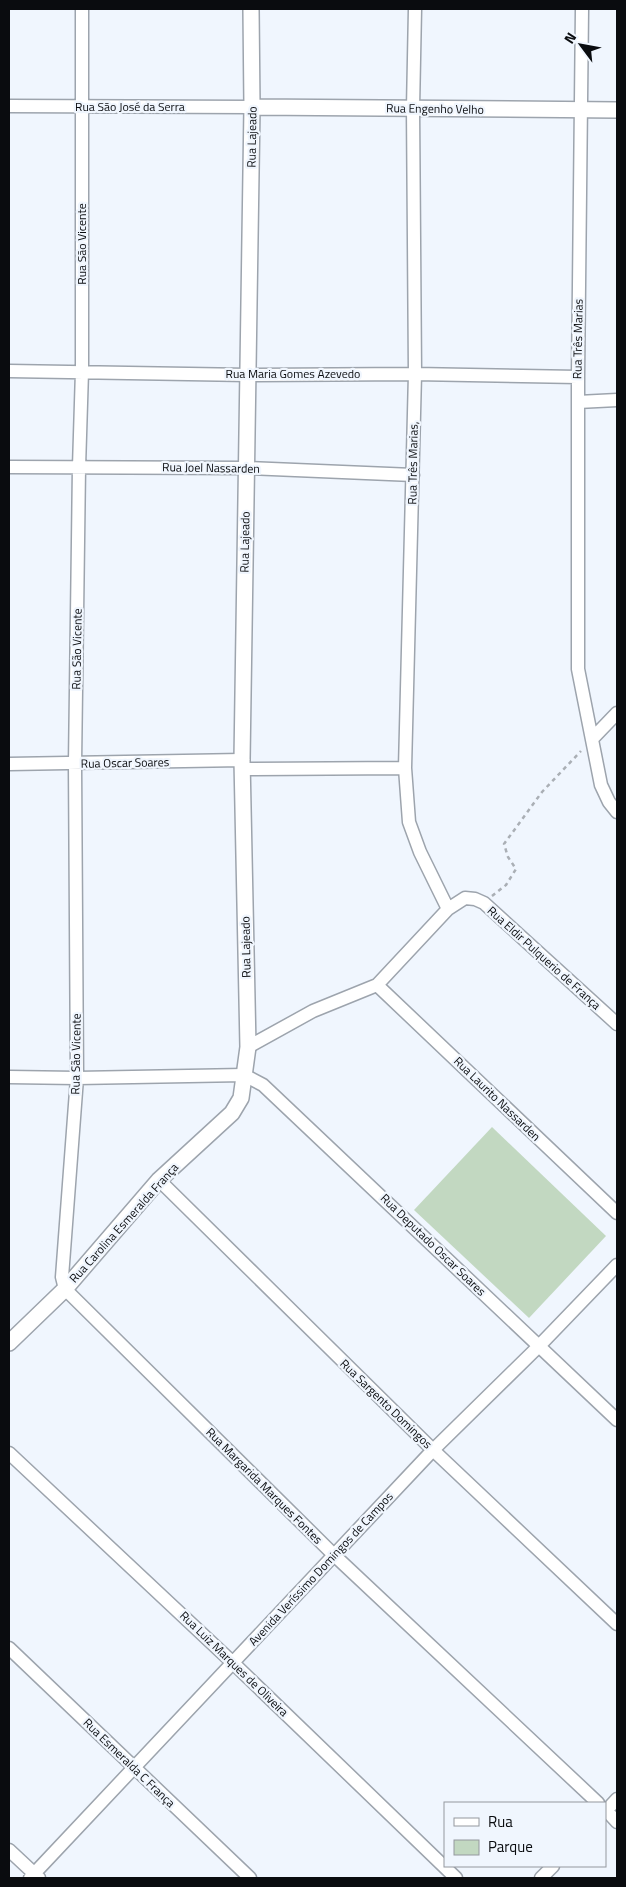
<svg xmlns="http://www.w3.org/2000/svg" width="626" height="1887" font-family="'Titillium Web',sans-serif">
	<rect width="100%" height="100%" fill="#f0f6fe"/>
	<path fill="#c2d8c1" d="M492,1127L606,1236L529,1318L414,1210Z"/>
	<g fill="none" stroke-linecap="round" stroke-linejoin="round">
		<defs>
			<path id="minor" d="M82,9V371L79,467L75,764L77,1078L62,1277L65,1289L334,1555L598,1803
				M415,9L413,108L415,374L405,768L409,822L420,852L448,909
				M582,9L578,377V669L601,785L609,802L617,812
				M9,106L252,107
				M9,371L248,375L415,374L578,377
				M578,402L617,400
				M9,467L246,468L413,475
				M592,739L617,713
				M9,764L242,760
				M242,769L405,768
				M377,985L617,1213
				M248,1047L313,1011L377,985L448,909L465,898L475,899L484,903L617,1024
				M9,1077L77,1078L244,1075L263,1085L617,1420
				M159,1180L433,1450L617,1624
				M9,1453L232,1662L456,1878
				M9,1648L250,1878
				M605,1809L617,1822
				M605,1812L617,1799
				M9,1850L39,1878
				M30,1878L433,1450L539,1346L617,1265
				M541,1878L553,1866"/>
			<path id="tertiary" d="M252,107L617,110
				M9,1343L65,1289L159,1180L232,1113L241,1098L248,1047L242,760L252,107L251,9"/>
		</defs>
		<use href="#minor" stroke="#9da4ad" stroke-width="15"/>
		<use href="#tertiary" stroke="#9da4ad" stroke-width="18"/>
		<path stroke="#aaafb5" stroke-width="2.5" stroke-dasharray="4 4" stroke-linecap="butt" d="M492,896L506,885L516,869L508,857L504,844L542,792L581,751"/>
		<use href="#minor" stroke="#fff" stroke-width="12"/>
		<use href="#tertiary" stroke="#fff" stroke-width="15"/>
	</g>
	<g text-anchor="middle" stroke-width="4.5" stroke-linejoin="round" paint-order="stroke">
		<g font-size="12" fill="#0a0c0f" stroke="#f0f6fe">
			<text x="130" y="111">Rua São José da Serra</text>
			<text transform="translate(435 109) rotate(1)" y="4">Rua Engenho Velho</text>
			<text transform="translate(252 137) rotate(-89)" y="4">Rua Lajeado</text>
			<text transform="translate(82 244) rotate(-90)" y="4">Rua São Vicente</text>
			<text transform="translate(578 339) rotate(-89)" y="4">Rua Três Marias</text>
			<text x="293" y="378">Rua Maria Gomes Azevedo</text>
			<text transform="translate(413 463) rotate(-89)" y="4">Rua Três Marias,</text>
			<text transform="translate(211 468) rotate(1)" y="4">Rua Joel Nassarden</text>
			<text transform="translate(245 542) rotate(-89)" y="4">Rua Lajeado</text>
			<text transform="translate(77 649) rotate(-89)" y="4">Rua São Vicente</text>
			<text transform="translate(125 763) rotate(-1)" y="4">Rua Oscar Soares</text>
			<text transform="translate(246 947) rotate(-91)" y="4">Rua Lajeado</text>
			<text transform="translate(544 958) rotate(42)" y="4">Rua Eldir Pulquerio de França</text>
			<text transform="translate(76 1054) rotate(-89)" y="4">Rua São Vicente</text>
			<text transform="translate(497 1099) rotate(44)" y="4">Rua Laurito Nassarden</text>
			<text transform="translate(124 1223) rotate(-48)" y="4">Rua Carolina Esmeralda França</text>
			<text transform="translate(433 1245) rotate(44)" y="4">Rua Deputado Oscar Soares</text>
			<text transform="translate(386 1404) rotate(44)" y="4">Rua Sargento Domingos</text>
			<text transform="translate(264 1486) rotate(45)" y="4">Rua Margarida Marques Fontes</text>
			<text transform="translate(321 1569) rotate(-47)" y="4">Avenida Veríssimo Domingos de Campos</text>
			<text transform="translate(234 1664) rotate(44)" y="4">Rua Luiz Marques de Oliveira</text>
			<text transform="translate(129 1763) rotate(44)" y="4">Rua Esmeralda C França</text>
		</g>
	</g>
	<rect width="626" height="1887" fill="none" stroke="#0a0c0f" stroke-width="20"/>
	<rect x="444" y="1802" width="162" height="65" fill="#f0f6fe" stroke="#94989e"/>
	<rect x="454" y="1818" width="25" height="8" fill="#ffffff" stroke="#94989e"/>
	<text x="488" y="1827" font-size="15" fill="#0a0c0f">Rua</text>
	<rect x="454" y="1840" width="25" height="15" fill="#c2d8c1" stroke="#94989e"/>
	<text x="488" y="1852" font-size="15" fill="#0a0c0f">Parque</text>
	<g transform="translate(581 45) rotate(302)" stroke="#f0f6fe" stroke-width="4" paint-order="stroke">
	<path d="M0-4L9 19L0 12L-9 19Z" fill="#0a0c0f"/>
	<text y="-8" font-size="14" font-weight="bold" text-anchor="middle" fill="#0a0c0f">N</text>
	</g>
</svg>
